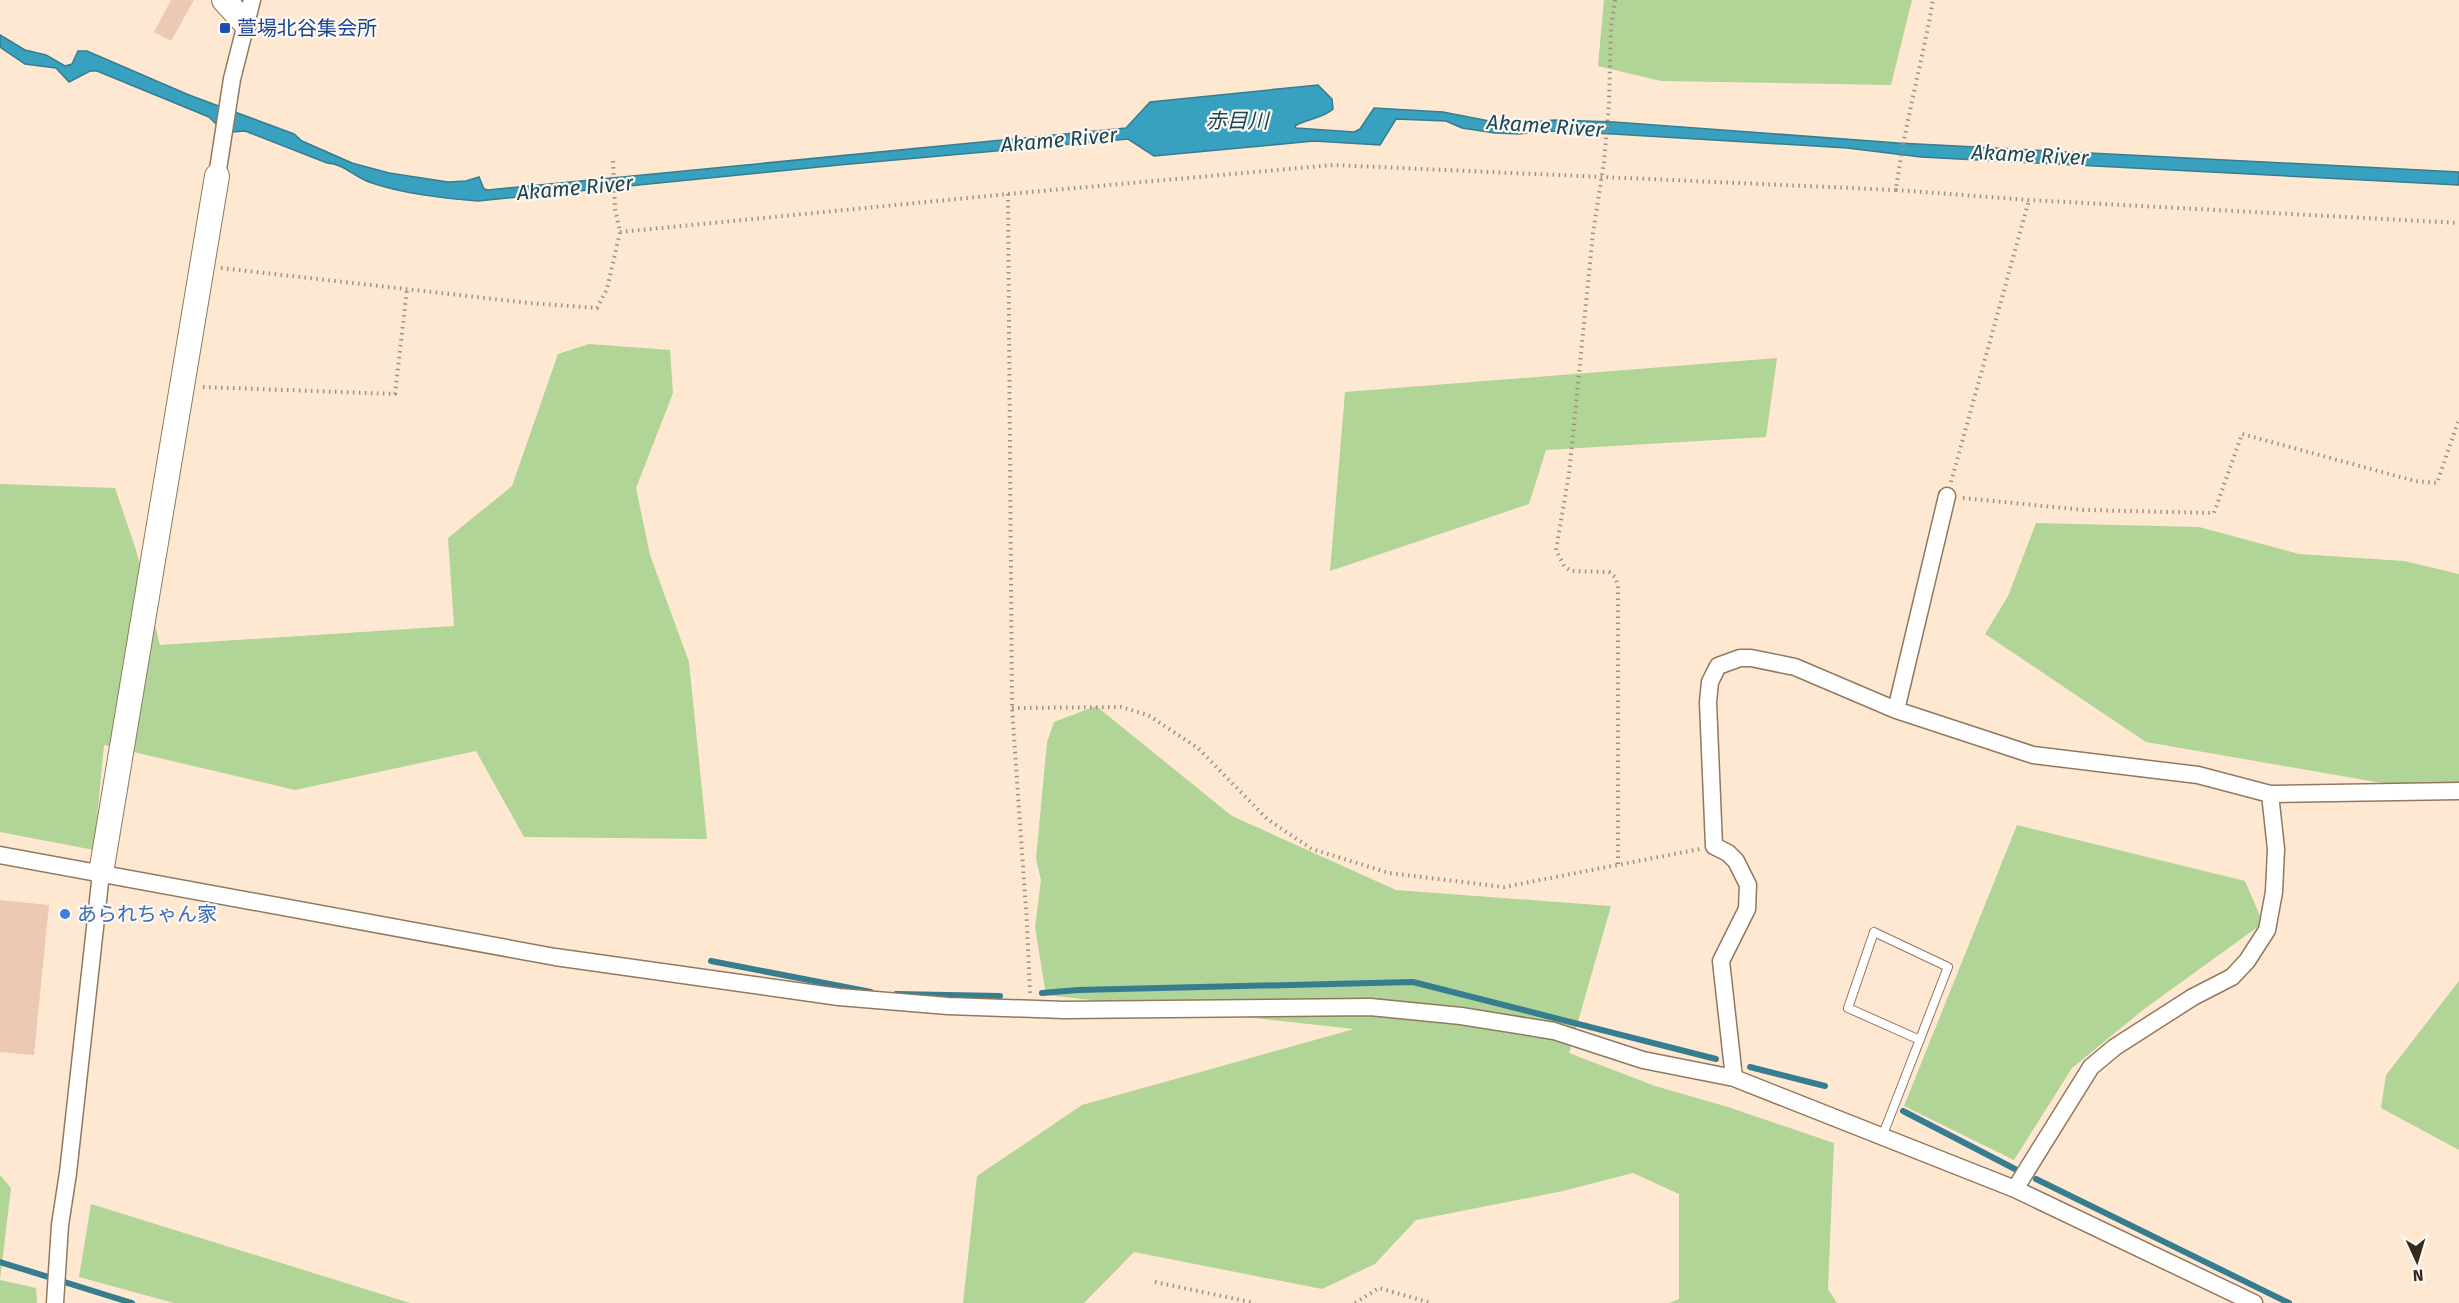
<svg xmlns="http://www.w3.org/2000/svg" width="2459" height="1303" font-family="'Fira Sans','Noto Sans JP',sans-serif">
	<rect width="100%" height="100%" fill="#fee8d1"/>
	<path fill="#b1d497" d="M1604,0H1912L1891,85L1661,81L1598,66Z
		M589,344L670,350L673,393L636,488L650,555L689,662L707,839L524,837L476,751L295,790L104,745L94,850L0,832V484L115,488L136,550L160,645L454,626L448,538L512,486L558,354Z
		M1777,358L1766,437L1546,450L1529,504L1330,571L1345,392Z
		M2036,523L2199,527L2299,554L2404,561L2459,574V789L2382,783L2146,742L1985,634L2008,596Z
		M1096,706L1232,816L1396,890L1611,906L1569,1053L1655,1086L1728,1107L1834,1143L1828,1289L1837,1303H1669L1679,1299V1194L1633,1173L1563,1191L1416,1220L1375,1264L1322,1289L1134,1252L1084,1303H963L977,1176L1082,1105L1354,1029L1046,995L1035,927L1041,880L1036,859L1047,742L1054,722Z
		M2017,825L2245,881L2263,923L2143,1010L2072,1068L2014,1160L1904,1106Z
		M2459,981V1150L2381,1108L2386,1075Z
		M0,1175L11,1188L0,1280L36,1288L37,1303H0Z
		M91,1204L410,1303H174L79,1277Z"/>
	<path fill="#37a1bf" stroke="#367d8f" stroke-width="1.5" d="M0,35L25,50L46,55L65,66L72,64L78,51H87L189,95L294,134L302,141L352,163L389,173L448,182L466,181L479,177L484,189L488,190L1126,128L1150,102L1318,85L1332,99L1333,109C1324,118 1307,119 1295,126L1296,128L1354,132L1360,129L1374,108L1443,112L1489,121L1520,123L1555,120L1614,122L1898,143L2459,172V185L1921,157L1847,148L1613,134L1549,131L1519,134L1495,133L1462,128L1446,121L1396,119L1380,145L1314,141L1154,156L1128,139L839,165L478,201C445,199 400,193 369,182C353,176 344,164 327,163L245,131L232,132L217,125L209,117L97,71H90L69,82L56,68L25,64L0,47Z"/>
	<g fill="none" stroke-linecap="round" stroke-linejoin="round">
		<path stroke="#367d8f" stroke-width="6" d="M711,961L871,992
			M1042,993L1078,990L1413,982L1716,1059
			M896,994L1000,996
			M1750,1067L1825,1086
			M1903,1111L2015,1169
			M2036,1179L2289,1303
			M0,1262L132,1303"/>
	</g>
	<path fill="#ecc9b5" d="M171,0H194L171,41L154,32Z
		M0,900L49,905L34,1055L0,1052Z"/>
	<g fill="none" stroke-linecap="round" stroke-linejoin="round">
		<defs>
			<path id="lane" d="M1882,1137L1948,967L1874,932L1848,1008L1920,1040"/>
			<path id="street" d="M217,176L232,79L252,0
				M1896,710L1947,496
				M0,855L555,957L839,997L948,1006L1064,1010L1370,1007L1461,1016L1554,1031L1643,1060L1734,1078L2015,1189L2254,1303
				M1734,1078L1721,961L1747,909L1748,885L1736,861L1728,853L1714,846L1708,702L1710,682L1718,666L1740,658H1751L1795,667L1896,710L2033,755L2198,775L2270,794L2459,791
				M2015,1189L2091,1067L2115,1047L2193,997L2232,977L2247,961L2267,930L2274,892L2276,849L2270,794
				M55,1303L60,1225L68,1173L101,873"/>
			<path id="secondary" d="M224,0L245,23
				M101,873L217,176"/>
		</defs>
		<use href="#lane" stroke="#91795f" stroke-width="10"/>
		<use href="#street" stroke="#91795f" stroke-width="19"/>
		<use href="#secondary" stroke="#91795f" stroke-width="26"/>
		<path stroke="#a1917f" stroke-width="4" stroke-dasharray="1.5 4.5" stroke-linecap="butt" d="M1615,0L1611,27L1609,104L1604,162L1593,233L1569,474L1556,550L1564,566L1571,571L1609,572L1615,577L1618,585V864
			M1896,190L2029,200L2459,223
			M1008,194L1012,708L1027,924L1030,993
			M620,232L1008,194L1333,165L1896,190C1904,126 1922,64 1933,0
			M221,268L529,303L597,308L607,289L620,232L615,209L613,161
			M203,387L395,394L407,289
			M1951,482L2029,200
			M1963,498L2085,510L2214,513L2242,434L2415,481L2437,483L2459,419
			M1012,708L1121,707L1148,715L1198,748L1267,819L1312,849L1389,873L1504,887L1700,849
			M1155,1282L1255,1303
			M1355,1303L1379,1288L1431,1303"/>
		<use href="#lane" stroke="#fff" stroke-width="8"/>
		<use href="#street" stroke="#fff" stroke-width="16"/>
		<use href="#secondary" stroke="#fff" stroke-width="24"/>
	</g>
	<rect fill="#1a4fb4" stroke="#fef8f3" stroke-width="2" x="219" y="22" width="12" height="12" rx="3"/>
	<circle fill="#3f7fe0" stroke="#fef8f3" stroke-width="2" cx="65" cy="914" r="6"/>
	<g text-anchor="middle" stroke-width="4.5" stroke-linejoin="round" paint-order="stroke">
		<g font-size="20" fill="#164399" stroke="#fef8f3" text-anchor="start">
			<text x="237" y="35">萱場北谷集会所</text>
		</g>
		<g font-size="20" fill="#366cbe" stroke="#fef8f3" text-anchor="start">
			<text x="77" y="921">あられちゃん家</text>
		</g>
		<g font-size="21" font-style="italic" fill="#1b4755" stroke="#fef8f3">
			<text x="1237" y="128">赤目川</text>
			<text transform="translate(1545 126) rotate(4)" y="7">Akame River</text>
			<text transform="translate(1059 140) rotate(-5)" y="7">Akame River</text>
			<text transform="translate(2030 155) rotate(3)" y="7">Akame River</text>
			<text transform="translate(575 188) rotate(-5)" y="7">Akame River</text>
		</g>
	</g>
	<g transform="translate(2417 1261) rotate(176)" stroke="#fef8f3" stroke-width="4.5" paint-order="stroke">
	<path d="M0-4.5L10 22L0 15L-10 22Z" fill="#342a1f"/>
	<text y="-9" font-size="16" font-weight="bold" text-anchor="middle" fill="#342a1f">N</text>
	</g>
</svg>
